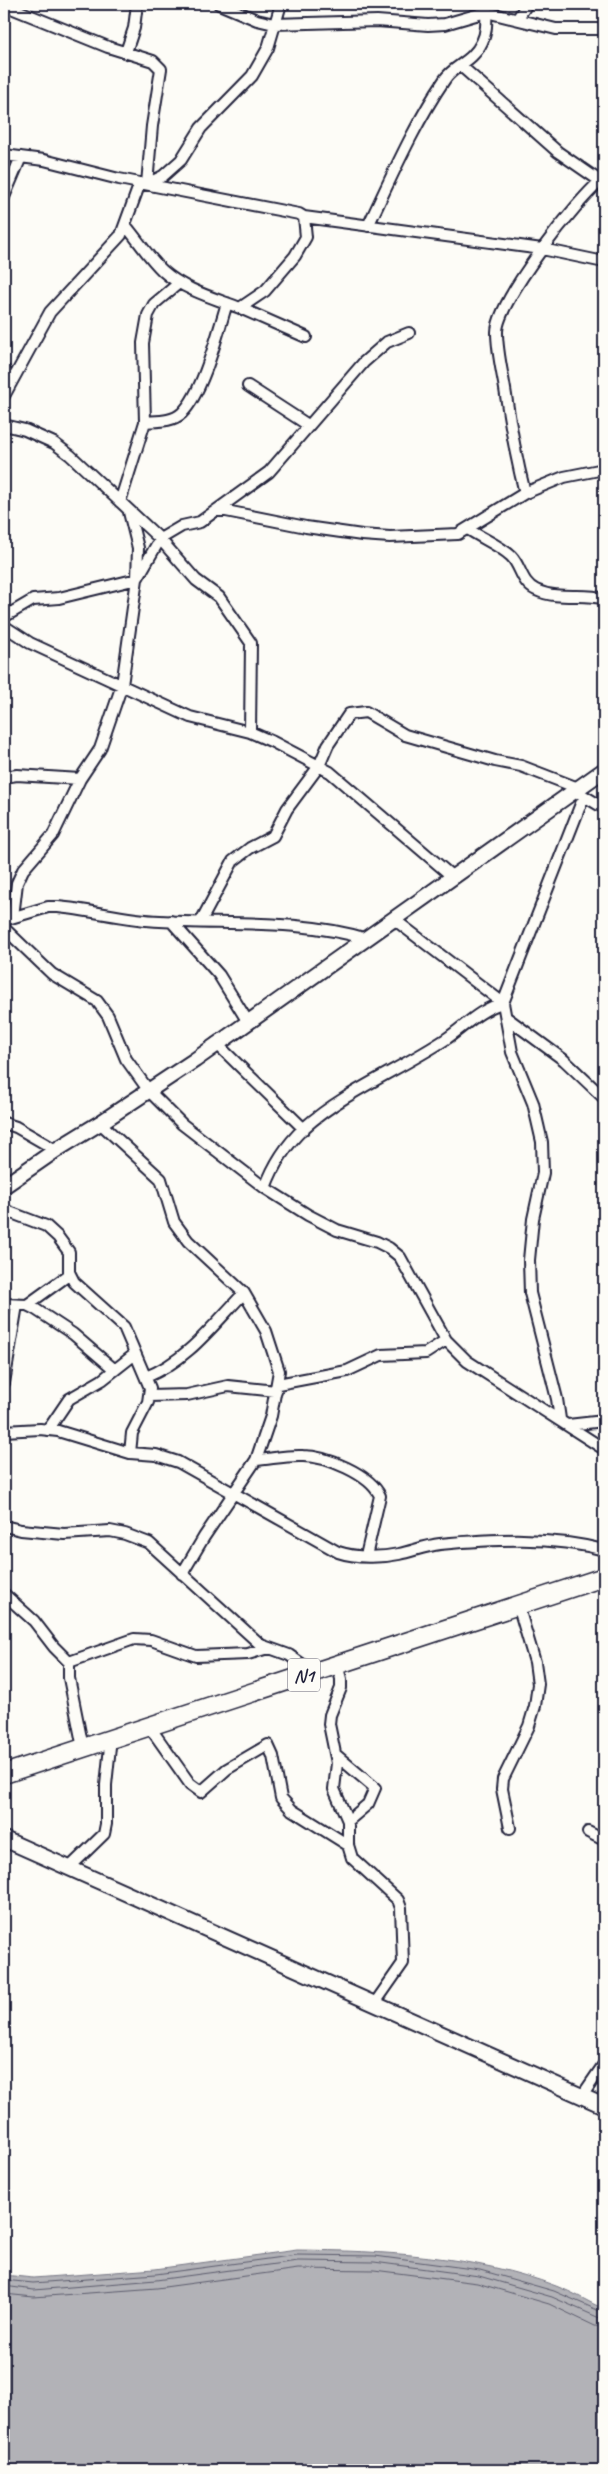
<svg xmlns="http://www.w3.org/2000/svg" width="608" height="2474" font-family="Caveat,sans-serif">
	<rect width="100%" height="100%" fill="#fdfcf7"/>
	<filter id="ink" filterUnits="userSpaceOnUse"><feTurbulence type="fractalNoise" baseFrequency=".02" numOctaves="2"/><feDisplacementMap in="SourceGraphic" scale="10" xChannelSelector="R" yChannelSelector="G"/><feConvolveMatrix kernelMatrix="1 2 1 2 8 2 1 2 1" color-interpolation-filters="sRGB"/></filter>
	<g filter="url(#ink)">
		<path fill="#b2b2b7" stroke="#787885" d="M297,2250C383,2251 475,2255 556,2286C573,2292 588,2302 604,2309V2470H4V2275L33,2278L155,2269Z"/>
		<g fill="none" stroke-linecap="round" stroke-linejoin="round">
			<path stroke="#5c5c6d" stroke-width="1" d="M4,2280L33,2283L156,2274L297,2255L375,2256L480,2270L554,2291L604,2313
				M4,2286L34,2290L156,2280L298,2261L374,2262L479,2276L552,2297L604,2320
				M4,2294L34,2297L157,2288L298,2269L374,2270L477,2283L549,2304L595,2326L604,2327"/>
			<defs>
				<path id="street" d="M219,4L257,20L274,24L377,21L428,25L445,24L486,12L556,29H604
					M4,5L108,47L153,61L161,69L152,126L147,184
					M518,18L527,4
					M126,52L134,28L137,4
					M461,66L558,152L600,181
					M4,155L44,160L119,179L299,214L304,217L542,249L604,262
					M147,184L163,176L181,160L201,128L252,76L268,48L281,4
					M4,197L21,157
					M126,226C138,240 149,258 163,271C184,290 214,298 240,308L265,291L295,256L306,237L304,217
					M368,226C391,178 415,123 445,79C454,65 472,63 482,42C488,30 486,16 486,4
					M240,308L306,337
					M4,369L11,382
					M248,386L308,425
					M4,396L50,312L121,235L140,183
					M145,422C156,421 173,422 182,413C203,393 218,332 227,303
					M4,425L25,430L54,443L70,455L160,539L196,580L219,597L251,643L250,732
					M525,493C516,458 510,424 505,389C502,371 497,351 497,332C497,301 578,198 604,178
					M120,502L145,422L143,343L148,315L154,304L179,283
					M215,511H226L306,527L362,535L390,537L458,534L525,493L564,477L604,469
					M468,529C481,538 499,545 511,556C521,566 521,583 536,590C559,601 585,592 604,599
					M4,617L33,600L59,598L137,579L138,548L129,512
					M4,626L30,643L190,717L250,732L273,742L330,772L454,878
					M4,777L17,775L80,779
					M579,793L604,808
					M13,917L17,883L23,870L53,835L80,779L100,749L122,685L137,579L160,539L182,526L200,522L269,472L364,362L387,342L409,333
					M4,920L48,907H58C92,910 126,920 160,921C228,925 301,919 367,939
					M395,920L503,1003L512,1052L533,1103L542,1142L543,1173L533,1219L529,1260L530,1293L557,1399L560,1419
					M171,921L219,975L248,1022
					M201,921L233,861L250,848L273,836L287,809L319,766L328,745L349,714L366,712L405,735L495,761L521,766L578,788
					M4,928L52,974L97,1001L108,1016L126,1059L149,1091L182,1124L265,1188L308,1215L337,1230L377,1242L389,1248L400,1257L446,1340L467,1361L604,1449
					M503,1003L584,796
					M507,1018L564,1060L604,1098
					M216,1043L304,1129
					M4,1123L16,1127L56,1150
					M100,1123L161,1179L174,1222L188,1241L244,1293L266,1331L279,1371L271,1416L256,1460L204,1537L182,1574
					M265,1188C273,1166 287,1144 304,1128C344,1092 401,1069 446,1039C465,1026 480,1009 503,1003
					M4,1210L46,1226L58,1237L69,1252V1272L74,1282L124,1327L150,1388L148,1402L132,1433L130,1453
					M4,1304L27,1305L35,1309L73,1334L115,1370
					M27,1305L70,1274
					M146,1377C187,1361 214,1324 244,1293
					M4,1383L17,1305
					M278,1384L347,1371L381,1355L426,1353L446,1340
					M149,1396L187,1395L228,1386L276,1391
					M568,1425L604,1421
					M48,1430L69,1399L102,1380L135,1354
					M4,1431L40,1429L58,1431L130,1453L156,1455L178,1462L338,1552C356,1558 380,1558 399,1554C413,1551 425,1546 440,1544C495,1539 551,1536 604,1550
					M256,1460C271,1459 287,1455 303,1456C326,1456 370,1474 380,1496L366,1556
					M4,1526L21,1530L64,1534L110,1531L125,1534L149,1543L261,1645L289,1655L313,1672
					M4,1594L34,1621L54,1647L69,1662
					M337,1664L341,1679V1688L330,1715L329,1724L337,1763L334,1789L348,1821V1845L352,1858L398,1900L401,1908L403,1963L375,2003
					M149,1726L190,1784L201,1792L227,1769L268,1745L273,1756L281,1798L292,1810L348,1845
					M83,1748L69,1678V1662L134,1639L151,1640L196,1656L248,1654L268,1648
					M335,1754L375,1788L368,1804L348,1821
					M510,1828L502,1789L503,1779L529,1726L535,1706L538,1684L535,1662L518,1605
					M588,1832L604,1840
					M69,1868L104,1834L106,1824V1785L111,1737
					M582,2096L604,2064"/>
				<path id="secondary" d="M4,1186L56,1150L100,1123L195,1060L604,770
					M4,1839L604,2106"/>
				<path id="highway" d="M4,1774L604,1577"/>
			</defs>
			<use href="#street" stroke="#22223b" stroke-width="14"/>
			<use href="#secondary" stroke="#22223b" stroke-width="18"/>
			<use href="#highway" stroke="#22223b" stroke-width="21"/>
			<use href="#street" stroke="#fdfcf7" stroke-width="10"/>
			<use href="#secondary" stroke="#fdfcf7" stroke-width="14"/>
			<use href="#highway" stroke="#fdfcf7" stroke-width="18"/>
		</g>
	</g>
	<g text-anchor="middle" stroke-width="4" stroke-linejoin="round" paint-order="stroke">
		<rect fill="#fdfcf7" stroke="#646373" stroke-width="1" x="288" y="1658.5" width="32" height="33" rx="4"/>
		<g font-size="19" font-weight="bold" fill="#22223b">
			<text x="304" y="1682">N1</text>
		</g>
	</g>
	<rect width="608" height="2474" fill="none" stroke="#fdfcf7" stroke-width="20"/>
	<rect x="10" y="10" width="588" height="2454" fill="none" stroke="#22223b" stroke-width="2" filter="url(#ink)"/>
</svg>
